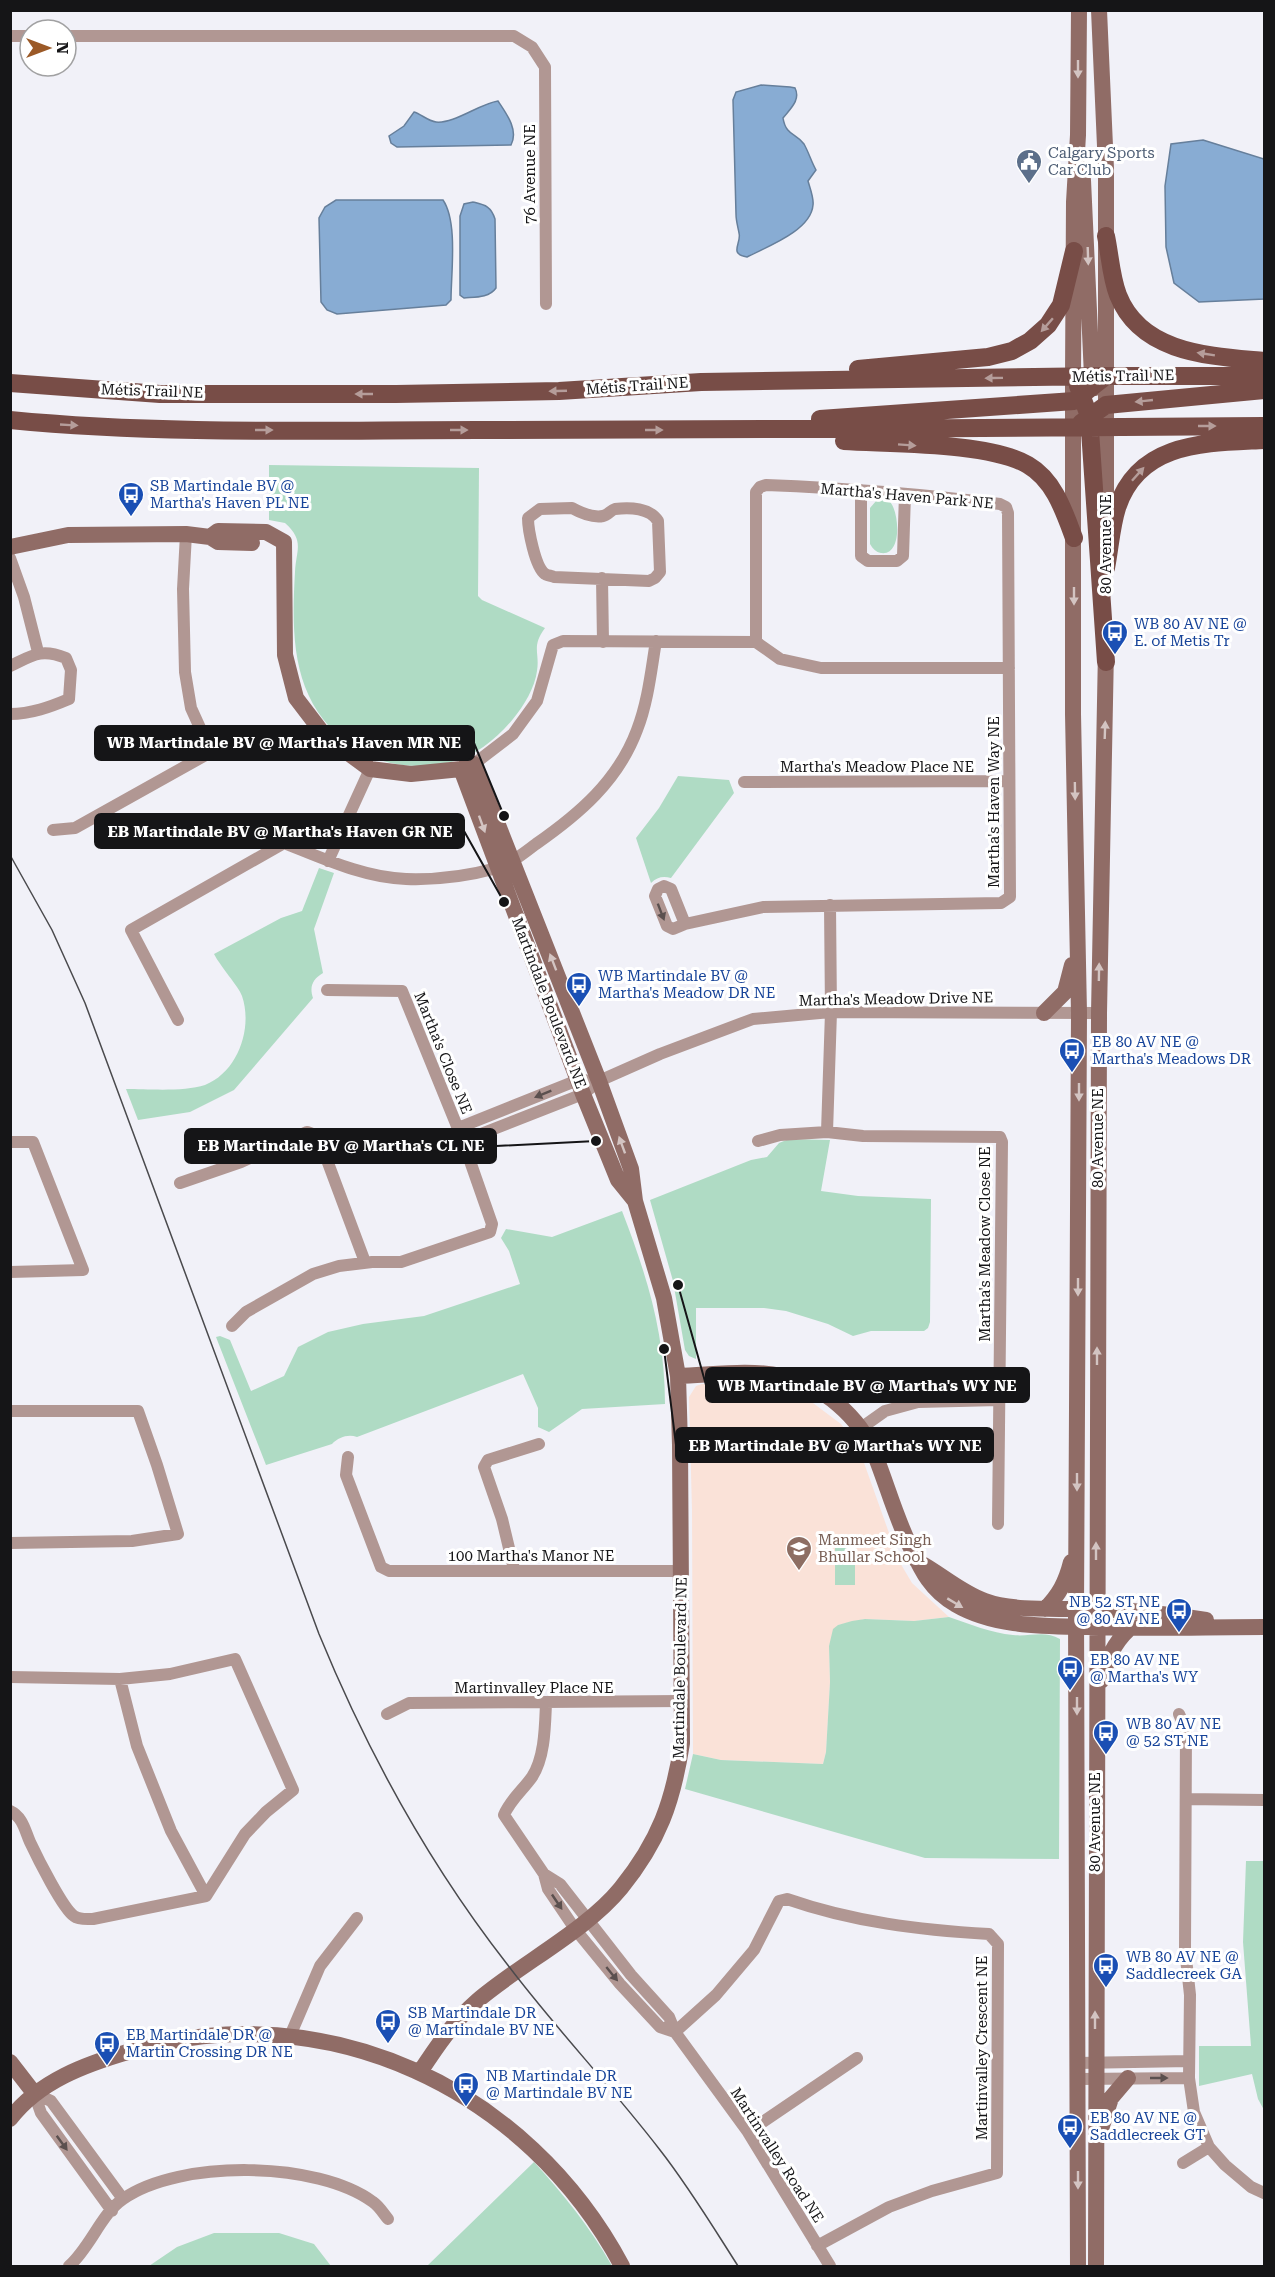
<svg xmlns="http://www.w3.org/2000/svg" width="1275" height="2277" font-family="'Roboto Serif',serif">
	<rect width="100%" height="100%" fill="#f1f1f8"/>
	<path fill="#fae2d8" d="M761,1383L785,1388L805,1397L841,1424L854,1442L863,1460L899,1561L912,1583L949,1617L914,1621L865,1619L838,1625L829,1646L830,1682L826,1752L823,1764L721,1760L693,1754L692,1510L689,1397L696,1386L702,1384Z"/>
	<path fill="#afdbc4" d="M269,465L479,468L478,596L482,600L545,628C531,647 540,652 537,671C535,687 524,706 513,719C496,739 477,755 451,762C419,770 382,766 354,748C292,705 291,641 295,572C296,550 305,541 285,523L269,520Z
		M885,500L890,502C899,511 903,556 881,553C876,552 873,549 870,544V508L876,501Z
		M678,776L729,780L734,793L671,878C663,876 657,877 651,883L636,838L659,808Z
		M319,868L334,873L314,929L323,973C313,979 309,986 313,998L234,1090L190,1112L138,1120L126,1089C148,1089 184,1092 205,1085C238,1072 253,1028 242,996C239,987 220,966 214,954L281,918L302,911Z
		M789,1139L830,1140L821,1191L858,1196L931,1199L930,1322L928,1328L924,1331H871L853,1336L828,1324L786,1311L764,1308H696V1359L689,1356L685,1350L673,1281L650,1200L751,1160L767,1157L779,1143Z
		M622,1211C647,1276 665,1333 665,1404L582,1409L549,1432L538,1427V1408L523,1374L357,1437C348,1434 339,1437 332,1444L266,1465L216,1337L220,1336L230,1340L251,1391L284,1376L298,1347L328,1332L363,1324L424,1316L520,1284L509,1251L501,1238L506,1229L552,1237Z
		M835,1548H855V1585H835Z
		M949,1617C970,1624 991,1633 1013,1635C1029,1637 1045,1630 1060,1639L1059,1859L925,1858L685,1789L693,1754L721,1760L823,1764L826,1752L830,1682L829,1646L833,1629L838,1625L852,1621L865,1619L914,1621Z
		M1246,1861H1264V2110L1258,2099L1252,2074L1199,2086V2046H1251L1243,1942Z
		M534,2162C564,2195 590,2227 612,2266H427Z
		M214,2233H279L314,2244L331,2266H149L177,2247Z"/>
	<path fill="#88acd3" stroke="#667f9b" stroke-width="1.5" d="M761,85L790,87L795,88C801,100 790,109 783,118C786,136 796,133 804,144C809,153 811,161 816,170L808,181C810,188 814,198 813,205C811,231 766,247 747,257C728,254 742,243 739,233C738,227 736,221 736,214L733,100L736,92Z
		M498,101C506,113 519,130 511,145L397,147L391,143L389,136L404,126L414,112C421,114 428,121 436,122C454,124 479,104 498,101Z
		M1203,140L1264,159V299L1199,302L1174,283L1166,247L1165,186L1171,144Z
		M336,200H443C458,222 451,273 451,300L446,305L337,314L327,310L321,302L319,218L325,207Z
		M473,202C485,205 491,206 495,219L496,288C489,298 475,297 464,298L460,295V216L464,204Z"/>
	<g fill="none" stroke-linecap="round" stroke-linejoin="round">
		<path stroke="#b19793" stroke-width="12" d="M10,36H30
			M66,36H514L532,47L545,67L546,304
			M861,490V556L868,561H897L903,556L905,494
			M572,508C581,513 592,518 603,516C608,515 611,510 615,509C630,507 650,508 658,521L660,572L655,578L649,581L554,577C552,576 546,575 545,574C535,567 528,529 528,518L540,509Z
			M10,558L24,597L38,652
			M602,578L603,642
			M10,666C33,655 41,648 66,658L71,670L69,699C50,707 31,714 10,714
			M474,764L513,734L537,701L553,645L563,641L756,642L780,659L821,668H1009
			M744,782L1009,781
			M53,830L75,828L211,752L191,708L185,672L183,589L186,534
			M328,861L370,769
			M685,924L671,889L664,886L658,889L655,896L667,926L673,929L685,924L763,907L1001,903L1010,897L1008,513L1006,507L1000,504C922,494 844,488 766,485L760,487L756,492V642
			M178,1020L131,930L284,843C322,858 365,878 406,879C436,880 468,876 497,868C511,864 524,853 536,844C579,814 618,781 637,730C648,702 651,671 656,641
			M458,1128L578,1080H585
			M827,1132L831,1012L830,905
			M463,1141L583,1094L599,1081L660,1054L753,1019L831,1012L1099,1013
			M758,1141L780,1135L827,1132L863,1136L1000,1137L1002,1142L998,1524
			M10,1142H33L83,1270L10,1272
			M180,1183L241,1162L307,1132L318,1136L365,1262
			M232,1326L246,1312L313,1274L339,1266L372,1262H401L490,1232L492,1224L463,1141L402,991L327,990
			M10,1411H138L157,1465L178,1534L132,1541L10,1543
			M861,1428L885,1411L918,1402L999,1400
			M348,1457L346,1475L381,1567L389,1571H681
			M514,1569L502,1519L484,1467L488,1460L539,1444
			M10,1677L120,1679L170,1674L235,1659L293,1790L266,1812L245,1834L206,1896L93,1919C87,1919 79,1920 74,1916C63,1909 37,1857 30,1842C25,1831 23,1817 10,1811
			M120,1679L137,1746L171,1831L206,1896
			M546,1703C545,1726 545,1757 532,1777C522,1791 510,1800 504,1815L544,1874L560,1884L631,1975L669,2017L675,2032L748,2132L830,2266
			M387,1714L409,1703L683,1701
			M1179,1714L1186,1730L1185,1949L1190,1995L1189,2078L1194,2112L1209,2147L1225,2165L1251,2187L1264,2193
			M1186,1799L1264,1800
			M544,1874L548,1889L575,1929L620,1984L660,2027L675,2032
			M675,2032L716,1995L754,1950L779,1901L787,1899C853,1922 920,1930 989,1934L998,1944L997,2173L932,2191L889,2207L817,2246
			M290,2036L320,1966L357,1918
			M1078,2063L1189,2061
			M1078,2079L1189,2078
			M34,2093L41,2113L112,2211
			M34,2093L51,2101L123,2199
			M748,2132L857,2058
			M1183,2163L1209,2147
			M69,2266C90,2248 101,2214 123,2199C180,2159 318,2161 373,2202C379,2206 383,2213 388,2219"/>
		<path stroke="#906c66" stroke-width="16" d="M1099,10L1106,169V534
			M1083,180L1092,376L1095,388
			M210,537L218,531L266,532L284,542L285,655L296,698L325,736L370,769L411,774L461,769L474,764L599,1081L631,1169L635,1201L664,1298L678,1376L680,1445L682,1743C673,1802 659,1841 621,1888C586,1931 520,1964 477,2001C454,2021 437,2046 420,2072
			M10,547L68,535L186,534L210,537L218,542L252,543
			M461,769L583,1094L618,1180L635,1201
			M1044,1013L1065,992L1072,965
			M678,1376C711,1375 749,1369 782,1376C823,1385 860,1417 875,1455C887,1485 895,1515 909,1544C921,1569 930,1590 955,1604C994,1627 1043,1626 1087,1627C1147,1629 1205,1627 1264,1627
			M917,1561C940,1573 960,1592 985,1601C1014,1612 1063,1608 1095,1609C1133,1610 1169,1614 1206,1620
			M1045,1609C1059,1595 1066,1582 1071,1562
			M1101,1681C1107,1660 1113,1644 1129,1629
			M10,2062L34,2093
			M10,2119C39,2081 86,2064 131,2051C326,1993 528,2089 622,2266
			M1101,2129L1111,2098L1128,2078
			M1078,2266L1076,1609L1079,1013L1073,714V377L1074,202L1078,135L1079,10
			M1096,2266L1099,1013L1106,650"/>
		<path stroke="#784d47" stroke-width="18" d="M1106,236C1110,255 1111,277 1118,295C1141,354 1211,356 1264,361
			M858,369L988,357L1012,351L1030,341L1048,325L1061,305L1074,251
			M10,383L160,394H396L559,391L701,382L1106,376H1264
			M1078,386L1089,416L1106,662
			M820,419L1074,401L1106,376
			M10,420C165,435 321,430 477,430C739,430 1002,428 1264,426
			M1081,423L1106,405L1264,390
			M844,441C891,444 989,442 1028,465C1054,480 1064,511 1074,538
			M1106,568C1110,548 1111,527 1117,508C1139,441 1206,443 1264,440"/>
		<path stroke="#4a4a4d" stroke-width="1.5" d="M10,855L52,930L85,1003L319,1634C367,1751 429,1864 507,1964C555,2028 611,2086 660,2150C689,2187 713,2227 738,2266"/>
	</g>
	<defs><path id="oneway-solid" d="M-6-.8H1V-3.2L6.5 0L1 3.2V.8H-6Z" transform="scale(1.5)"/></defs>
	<g fill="#d3c4c2">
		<use href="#oneway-solid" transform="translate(1078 69) rotate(90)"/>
		<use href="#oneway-solid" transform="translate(1088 256) rotate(88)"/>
		<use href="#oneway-solid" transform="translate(1074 596) rotate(90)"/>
		<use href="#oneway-solid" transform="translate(1105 730) rotate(-88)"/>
		<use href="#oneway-solid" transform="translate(1075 791) rotate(89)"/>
		<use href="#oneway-solid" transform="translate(482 824) rotate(70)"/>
		<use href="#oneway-solid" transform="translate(553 962) rotate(-111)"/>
		<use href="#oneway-solid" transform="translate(1099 972) rotate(-89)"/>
		<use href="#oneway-solid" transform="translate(1079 1092) rotate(90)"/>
		<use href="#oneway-solid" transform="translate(622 1145) rotate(-110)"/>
		<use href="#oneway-solid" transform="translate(1078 1287) rotate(90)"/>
		<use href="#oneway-solid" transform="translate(1097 1356) rotate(-90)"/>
		<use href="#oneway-solid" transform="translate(1077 1482) rotate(90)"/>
		<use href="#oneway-solid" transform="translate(1096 1551) rotate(-90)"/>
		<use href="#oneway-solid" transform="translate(955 1603) rotate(31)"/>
		<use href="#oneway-solid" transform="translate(1077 1706) rotate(90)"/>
		<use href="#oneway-solid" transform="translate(1095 2020) rotate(-90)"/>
		<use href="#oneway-solid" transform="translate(1078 2180) rotate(90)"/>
	</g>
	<g fill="#b59d9a">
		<use href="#oneway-solid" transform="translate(1047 325) rotate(131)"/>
		<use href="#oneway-solid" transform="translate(1206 354) rotate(-171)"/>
		<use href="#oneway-solid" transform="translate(994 378) rotate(179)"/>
		<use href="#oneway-solid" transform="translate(558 391) rotate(178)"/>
		<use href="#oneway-solid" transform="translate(364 394) rotate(-180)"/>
		<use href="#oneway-solid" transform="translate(1144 401) rotate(174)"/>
		<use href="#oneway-solid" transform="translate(69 425) rotate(3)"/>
		<use href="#oneway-solid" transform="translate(1207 426)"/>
		<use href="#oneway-solid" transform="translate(264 430)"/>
		<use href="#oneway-solid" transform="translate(459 430)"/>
		<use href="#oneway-solid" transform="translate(654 430)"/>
		<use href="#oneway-solid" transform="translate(907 445) rotate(4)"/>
		<use href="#oneway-solid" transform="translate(1138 474) rotate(-48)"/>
	</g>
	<g fill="#5b504f">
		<use href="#oneway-solid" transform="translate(661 912) rotate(69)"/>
		<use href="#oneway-solid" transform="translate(543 1094) rotate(158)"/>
		<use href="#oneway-solid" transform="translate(557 1902) rotate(56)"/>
		<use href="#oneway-solid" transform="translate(612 1974) rotate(51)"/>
		<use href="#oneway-solid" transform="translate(1159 2078)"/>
		<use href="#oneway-solid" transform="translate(62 2143) rotate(54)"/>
	</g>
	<defs>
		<symbol id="civic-pin" viewBox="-11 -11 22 30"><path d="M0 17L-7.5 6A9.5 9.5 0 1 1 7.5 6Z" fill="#5c6f8a" stroke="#fff"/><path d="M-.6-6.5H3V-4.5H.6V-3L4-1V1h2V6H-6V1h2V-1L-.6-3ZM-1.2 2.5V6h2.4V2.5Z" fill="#fff"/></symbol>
		<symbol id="bus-pin" viewBox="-11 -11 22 30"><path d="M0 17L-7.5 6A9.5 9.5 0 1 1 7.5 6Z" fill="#1a4fb4" stroke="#fff"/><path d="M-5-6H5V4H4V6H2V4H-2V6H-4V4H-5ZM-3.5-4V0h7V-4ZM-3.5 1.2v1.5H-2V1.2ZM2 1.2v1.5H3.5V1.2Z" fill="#fff"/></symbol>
		<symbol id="school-pin" viewBox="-11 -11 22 30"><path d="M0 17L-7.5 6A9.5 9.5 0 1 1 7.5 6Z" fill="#8d6e63" stroke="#fff"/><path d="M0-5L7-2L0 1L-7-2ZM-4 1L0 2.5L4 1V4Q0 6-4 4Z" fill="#fff"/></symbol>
	</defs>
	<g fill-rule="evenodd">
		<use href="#civic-pin" x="1014" y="147" width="30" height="40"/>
		<use href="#bus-pin" x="116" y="480" width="30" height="40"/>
		<use href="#bus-pin" x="1100" y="618" width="30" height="40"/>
		<use href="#bus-pin" x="564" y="970" width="30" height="40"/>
		<use href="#bus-pin" x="1057" y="1036" width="30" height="40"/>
		<use href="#school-pin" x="784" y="1534" width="30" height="40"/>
		<use href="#bus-pin" x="1164" y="1596" width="30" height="40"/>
		<use href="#bus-pin" x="1055" y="1654" width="30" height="40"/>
		<use href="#bus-pin" x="1091" y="1718" width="30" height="40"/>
		<use href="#bus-pin" x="1091" y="1951" width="30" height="40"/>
		<use href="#bus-pin" x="373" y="2007" width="30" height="40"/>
		<use href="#bus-pin" x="92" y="2029" width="30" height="40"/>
		<use href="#bus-pin" x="451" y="2070" width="30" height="40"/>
		<use href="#bus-pin" x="1055" y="2112" width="30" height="40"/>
	</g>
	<g text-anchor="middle" stroke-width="6" stroke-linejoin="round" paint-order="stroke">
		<g font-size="15" fill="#4e5e75" stroke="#fff" text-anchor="start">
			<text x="1048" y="158">Calgary Sports<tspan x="1048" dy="17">Car Club</tspan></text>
		</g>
		<g font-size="15" fill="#151517" stroke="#fff">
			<text transform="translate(530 174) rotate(-90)" y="5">76 Avenue NE</text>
			<text transform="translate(1123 376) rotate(-1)" y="5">Métis Trail NE</text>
			<text transform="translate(637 386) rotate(-4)" y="5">Métis Trail NE</text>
			<text transform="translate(152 391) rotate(2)" y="5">Métis Trail NE</text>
			<text transform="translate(907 496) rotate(5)" y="5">Martha's Haven Park NE</text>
			<text transform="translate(1106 544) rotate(-90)" y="5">80 Avenue NE</text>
			<text x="877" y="772">Martha's Meadow Place NE</text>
			<text transform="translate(994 802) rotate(-90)" y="5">Martha's Haven Way NE</text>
			<text transform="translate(896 999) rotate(-1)" y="5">Martha's Meadow Drive NE</text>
			<text transform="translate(549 1003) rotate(69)" y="5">Martindale Boulevard NE</text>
			<text transform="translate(443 1053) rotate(68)" y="5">Martha's Close NE</text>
			<text transform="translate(1098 1138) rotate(-90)" y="5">80 Avenue NE</text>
			<text transform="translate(985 1244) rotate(-90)" y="5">Martha's Meadow Close NE</text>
			<text x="531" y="1561">100 Martha's Manor NE</text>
			<text transform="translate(680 1668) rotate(-89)" y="5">Martindale Boulevard NE</text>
			<text x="534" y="1693">Martinvalley Place NE</text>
			<text transform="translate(1095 1822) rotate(-90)" y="5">80 Avenue NE</text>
			<text transform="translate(982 2048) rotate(-90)" y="5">Martinvalley Crescent NE</text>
			<text transform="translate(777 2155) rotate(57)" y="5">Martinvalley Road NE</text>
		</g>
		<g font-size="15" fill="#164399" stroke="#fff" text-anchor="start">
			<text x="150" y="491">SB Martindale BV @<tspan x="150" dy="17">Martha's Haven PL NE</tspan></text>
			<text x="1134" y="629">WB 80 AV NE @<tspan x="1134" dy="17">E. of Metis Tr</tspan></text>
			<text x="598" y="981">WB Martindale BV @<tspan x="598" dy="17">Martha's Meadow DR NE</tspan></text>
			<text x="1092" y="1047">EB 80 AV NE @<tspan x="1092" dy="17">Martha's Meadows DR</tspan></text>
			<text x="1160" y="1607" text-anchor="end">NB 52 ST NE<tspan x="1160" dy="17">@ 80 AV NE</tspan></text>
			<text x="1090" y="1665">EB 80 AV NE<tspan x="1090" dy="17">@ Martha's WY</tspan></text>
			<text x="1126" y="1729">WB 80 AV NE<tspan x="1126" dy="17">@ 52 ST NE</tspan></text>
			<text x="1126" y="1962">WB 80 AV NE @<tspan x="1126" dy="17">Saddlecreek GA</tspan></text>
			<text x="408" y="2018">SB Martindale DR<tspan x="408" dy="17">@ Martindale BV NE</tspan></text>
			<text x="126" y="2040">EB Martindale DR @<tspan x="126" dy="17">Martin Crossing DR NE</tspan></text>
			<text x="486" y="2081">NB Martindale DR<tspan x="486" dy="17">@ Martindale BV NE</tspan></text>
			<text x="1090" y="2123">EB 80 AV NE @<tspan x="1090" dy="17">Saddlecreek GT</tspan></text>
		</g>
		<g font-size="15" fill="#785e54" stroke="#fff" text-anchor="start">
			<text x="818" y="1545">Manmeet Singh<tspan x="818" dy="17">Bhullar School</tspan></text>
		</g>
	</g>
	<path fill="none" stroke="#151517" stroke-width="2" d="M504 816L474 743M504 902L464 831M596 1141L496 1146M678 1285L706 1385M664 1349L676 1445"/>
	<g fill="#151517" stroke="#fff" stroke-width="2">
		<circle cx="504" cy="816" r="6"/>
		<circle cx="504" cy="902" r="6"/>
		<circle cx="596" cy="1141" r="6"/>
		<circle cx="678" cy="1285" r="6"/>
		<circle cx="664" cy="1349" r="6"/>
	</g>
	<g fill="#151517" stroke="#151517" stroke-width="2">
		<rect x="95" y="726" width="379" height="34" rx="6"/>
		<rect x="95" y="814" width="369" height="34" rx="6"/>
		<rect x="185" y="1129" width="311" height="34" rx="6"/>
		<rect x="706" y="1368" width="323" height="34" rx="6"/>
		<rect x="676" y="1428" width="317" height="34" rx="6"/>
	</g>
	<g font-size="16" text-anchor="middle" font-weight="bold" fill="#fff">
		<text x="284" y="748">WB Martindale BV @ Martha's Haven MR NE</text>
		<text x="280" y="837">EB Martindale BV @ Martha's Haven GR NE</text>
		<text x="341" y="1151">EB Martindale BV @ Martha's CL NE</text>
		<text x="867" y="1391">WB Martindale BV @ Martha's WY NE</text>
		<text x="835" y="1451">EB Martindale BV @ Martha's WY NE</text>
	</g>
	<rect width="1275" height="2277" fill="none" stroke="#151517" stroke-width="24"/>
	<g transform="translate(48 48) rotate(90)"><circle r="28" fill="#ffffff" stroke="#a1a1a2" stroke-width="1.5"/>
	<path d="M0-4.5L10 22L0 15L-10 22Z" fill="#9b5927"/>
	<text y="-9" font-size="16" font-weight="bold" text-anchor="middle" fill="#151517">N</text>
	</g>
</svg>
